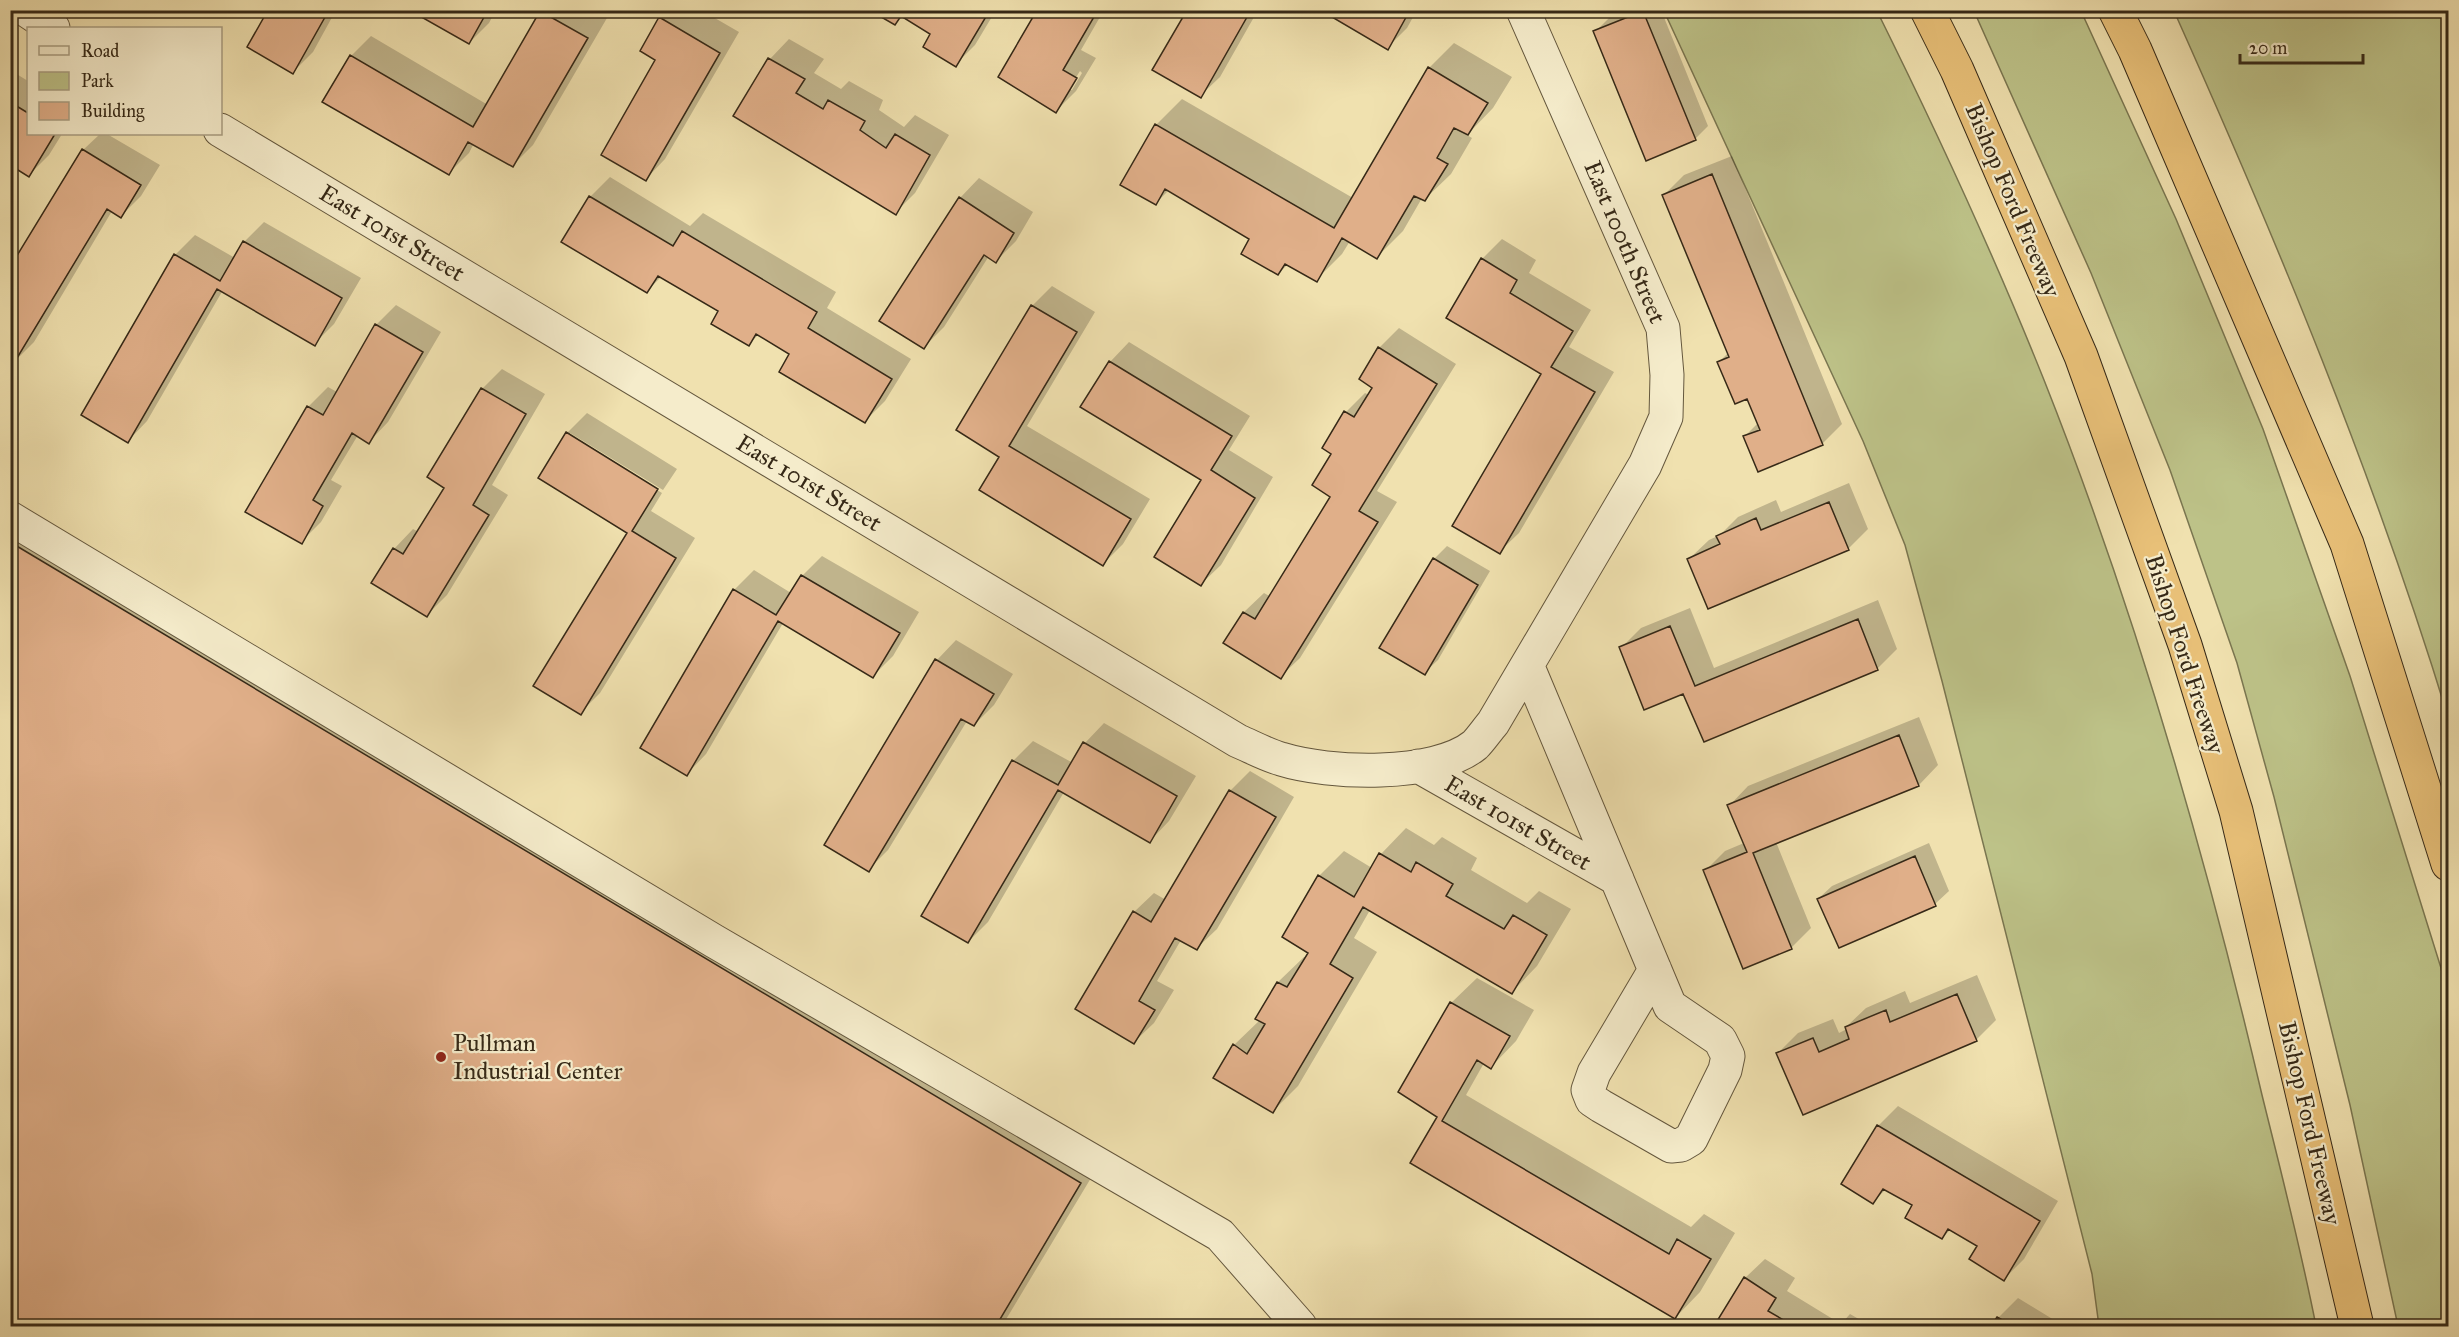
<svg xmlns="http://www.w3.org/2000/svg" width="2459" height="1337" font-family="'IM FELL Great Primer',serif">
	<rect width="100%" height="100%" fill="#f0e1af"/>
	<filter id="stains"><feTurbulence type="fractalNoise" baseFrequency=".00333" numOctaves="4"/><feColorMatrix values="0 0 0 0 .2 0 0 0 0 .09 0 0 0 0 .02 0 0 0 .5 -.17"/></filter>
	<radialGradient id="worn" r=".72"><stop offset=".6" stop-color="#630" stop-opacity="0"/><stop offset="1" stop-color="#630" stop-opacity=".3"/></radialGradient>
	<path fill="#bdc288" stroke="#7a7650" stroke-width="1.5" d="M1664,11H1877C1937,132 1994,255 2044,380C2136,612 2205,852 2262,1095C2281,1172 2301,1249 2316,1326H2099L2092,1274L1942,681L1905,545L1863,441Z
		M1974,11H2081L2176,219L2263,429L2350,676L2441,968L2448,996V1326H2398L2350,1105L2274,797L2237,663L2170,470L2091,273Z
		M2174,11H2448V717C2374,475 2277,241 2174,11Z"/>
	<path fill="#0003" fill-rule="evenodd" d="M269,10H336L313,52L293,72Z
		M412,10H496L489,23L469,43Z
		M543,10H593L607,18L533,145L513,165L474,143L469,153L449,173L351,56L371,36L488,105Z
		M668,10H701L739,32L665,159L646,179L660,18Z
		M872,10H996L975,45L955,65L932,33L902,15L895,23Z
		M1039,10H1104L1081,50L1096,58L1076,91L1056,111ZM1080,71L1082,73L1072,90H1068Z
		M1188,10H1258L1220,77L1200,96Z
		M1323,10H1417L1407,28L1387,48Z
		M1627,10H1661L1708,126L1695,139L1595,32L1609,18Z
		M789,39L824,59L814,73L841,89L849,81L883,100L879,110L904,127L915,115L949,135L915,193L895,213L735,116L770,59Z
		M1454,43L1512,77L1493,108L1467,135L1472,138L1451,174L1425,199L1422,198L1403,231L1377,257L1350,241L1342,254L1316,280L1288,264L1278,274L1251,238L1169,190L1156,203L1122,184L1156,125L1182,99L1353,198L1429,68Z
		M10,70L28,81V134H62L49,155L29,175L10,163Z
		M100,134H107L160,165L141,196L121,216L112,211L34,342L14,362L83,150Z
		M1732,156L1842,424L1822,444L1745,436L1758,423L1748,398L1719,362L1729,352L1664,195L1684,175Z
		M610,177L690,226L703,213L836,292L827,308L911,359L885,401L865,421L791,353L759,334L749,344L720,311L662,276L647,291L590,197Z
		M979,178L1033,212L1016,241L996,261L989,256L944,327L924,347L960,198Z
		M264,222L361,278L334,324L314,344L223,290L147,421L128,441L83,414L175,255L195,235L235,258L244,242Z
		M1502,239L1536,260L1529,273L1591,310L1569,347L1614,372L1519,533L1499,552L1543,373L1482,259Z
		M1052,286L1095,312L1027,426L1150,499L1123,544L1103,564L1001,456L1032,306Z
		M396,305L441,332L388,422L369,442L358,435L331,480L342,486L321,522L301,542L308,407L328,387L337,392L376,325Z
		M1399,328L1456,364L1377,491L1397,502L1300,658L1280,677L1225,643L1244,612L1264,593L1271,597L1332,496L1346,412L1365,393L1369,395L1374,387L1379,348Z
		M1129,342L1250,416L1229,450L1273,477L1221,565L1201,584L1203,479L1110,362Z
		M502,369L545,394L492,485L508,495L447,595L427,615L394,549L413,529L419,532L446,488L429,477L482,389Z
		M587,413L677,469L663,490L570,433V436L662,493L651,511L695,538L600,693L580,713L629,532L567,433Z
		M1849,483L1868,529L1848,549L1689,559L1709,540L1720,535L1738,517L1776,500L1781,512Z
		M10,530L1100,1163L1002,1326H10Z
		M1447,546L1490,571L1438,660L1424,673L1434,559Z
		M822,556L919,612L893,656L873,676L783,623L706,754L687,774L734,590L754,570L791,593L802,576Z
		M1878,600L1897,649L1878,668L1705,740L1684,692L1621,648L1641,628L1690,608L1714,668Z
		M956,640L1013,674L994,705L974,725L967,721L888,850L868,870L826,844L937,660Z
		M1919,717L1938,765L1919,785L1776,842L1811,928L1791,948L1705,871L1725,851L1744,843L1729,806L1748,786Z
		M1104,723L1196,776L1169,821L1150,841L1064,792L988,922L968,942L924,915L1013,761L1033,741L1073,763L1085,743Z
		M1250,771L1294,797L1217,929L1197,948L1181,940L1157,981L1174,990L1154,1023L1134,1042V912L1154,893L1166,900L1230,791Z
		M1406,828L1434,845L1442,837L1477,858L1471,870L1527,903L1539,891L1571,909L1537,966L1512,992L1370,910L1354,938L1377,952L1298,1086L1273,1111L1234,1045L1260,1020L1257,1019L1278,982L1304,957L1306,958L1310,952L1319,876L1344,851L1372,868L1381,854Z
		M1929,843L1949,891L1935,904L1818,899L1832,886Z
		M1977,975L1996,1020L1976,1040L1804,1113L1778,1053L1798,1033L1833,1019L1839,1033L1847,1029L1846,1027L1866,1008L1905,991L1910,1003Z
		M1477,978L1534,1010L1516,1041L1491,1067L1484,1063L1466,1095L1691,1227L1704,1214L1735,1233L1700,1292L1675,1318L1412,1163L1439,1116L1451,1003Z
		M1898,1106L2058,1201L2024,1259L2004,1279L1979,1245L1951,1229L1942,1238L1914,1204L1886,1189L1873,1202L1878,1126Z
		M1765,1259L1795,1278L1787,1291L1841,1324L1850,1314L1871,1326H1715L1745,1278Z
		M2018,1298L2064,1326H1993L1998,1318Z"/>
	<path fill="#e0af89" stroke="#362917" stroke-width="1.5" d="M268,10H329L293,74L247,47Z
		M409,10H488L469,44Z
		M869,10H990L956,67L923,47L930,34L901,16L895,25Z
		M1037,10H1098L1063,70L1077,78L1056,113L998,77Z
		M1187,10H1251L1201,98L1152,70Z
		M1320,10H1410L1388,50Z
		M540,11L588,38L513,167L468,142L449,175L322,102L350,55L473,127Z
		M1643,11L1696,140L1646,161L1593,31Z
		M659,17L720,53L646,181L601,155L655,60L640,51Z
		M768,58L805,79L796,93L823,109L828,100L865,121L860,130L886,148L895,134L930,155L896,215L733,116Z
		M1428,67L1488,103L1468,135L1454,128L1437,158L1448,164L1425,201L1414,196L1377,259L1342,238L1317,282L1285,264L1278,275L1241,254L1249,239L1165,189L1156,205L1120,185L1155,124L1334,228Z
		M10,102L28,113V134H55L29,177L10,165Z
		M82,149L141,185L121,218L107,209L14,363L10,361V267Z
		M1712,174L1823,445L1758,472L1743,436L1760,430L1747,399L1735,404L1717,362L1729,357L1662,195Z
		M589,196L673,246L682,231L817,312L808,328L892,379L865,423L779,372L789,354L756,334L749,346L711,324L718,311L658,276L647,293L561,242Z
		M959,197L1014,233L996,263L984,255L924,349L879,321Z
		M243,241L342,298L315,346L217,289L128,443L81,415L174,254L220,281Z
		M1481,258L1517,280L1510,293L1573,331L1551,367L1595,392L1500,554L1452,526L1541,374L1446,318Z
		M1031,305L1077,332L1009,446L1131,519L1103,566L979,490L999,457L956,430Z
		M375,324L423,352L369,444L352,433L313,500L323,506L302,544L245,512L307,406L323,415Z
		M1378,347L1437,384L1359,511L1378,522L1281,679L1223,643L1243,612L1255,619L1330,497L1312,485L1331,454L1322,448L1344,411L1354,417L1372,388L1359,379Z
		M1109,361L1232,436L1211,470L1255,498L1201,586L1154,557L1201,480L1080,407Z
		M481,388L526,414L473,505L489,515L427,617L371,583L393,548L403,554L444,488L427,477Z
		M566,432L658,489L632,531L676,558L581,715L533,686L627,533L538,478Z
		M1829,502L1849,550L1708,609L1687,559L1720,544L1716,536L1756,518L1761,530Z
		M10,542L1081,1183L996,1326H10Z
		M1433,558L1478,585L1425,675L1379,648Z
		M801,575L900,633L873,678L778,621L687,776L640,748L733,589L776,615Z
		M1858,619L1878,670L1704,742L1683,694L1644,710L1619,647L1670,626L1695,686Z
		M935,659L994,694L974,726L961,719L869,872L824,845Z
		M1899,735L1919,786L1753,853L1792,949L1743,969L1703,870L1747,852L1727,805Z
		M1083,742L1177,796L1150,843L1058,790L968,943L921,916L1012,760L1058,785Z
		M1229,790L1276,817L1197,950L1175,938L1139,1001L1155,1010L1134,1044L1075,1009L1133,911L1151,922Z
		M1379,853L1411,872L1416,862L1453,884L1446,896L1504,929L1513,915L1547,935L1512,994L1363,907L1330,964L1353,978L1273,1113L1213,1078L1233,1044L1247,1054L1265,1024L1255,1019L1277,982L1287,987L1308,953L1282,937L1318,875L1354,897Z
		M1915,856L1936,906L1839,948L1817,899Z
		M1957,994L1977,1041L1803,1115L1776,1053L1813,1038L1819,1052L1849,1039L1845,1027L1886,1010L1890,1022Z
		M1450,1002L1510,1036L1491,1069L1477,1060L1442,1121L1669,1254L1677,1239L1711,1259L1675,1319L1410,1163L1437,1117L1398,1092Z
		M1877,1125L2040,1221L2004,1281L1969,1259L1977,1246L1948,1229L1942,1239L1905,1218L1912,1205L1883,1189L1873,1204L1841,1184Z
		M1744,1277L1776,1298L1768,1311L1794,1326H1714Z
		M1997,1317L2013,1326H1991Z"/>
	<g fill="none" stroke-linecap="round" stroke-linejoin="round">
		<defs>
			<path id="minor" d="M26,10L53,28
				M220,130L1238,741C1252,747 1267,755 1281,759C1329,774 1434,778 1475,745C1481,739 1487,730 1493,723L1645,465L1666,417L1667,375L1663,328L1523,10
				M10,518L714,941L1220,1235L1300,1326
				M1528,667L1670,1006L1720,1040L1728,1056L1725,1070L1691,1139L1681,1145L1671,1146L1601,1106L1592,1100L1588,1090L1594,1073L1655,970
				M1418,766L1617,879"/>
			<path id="highway" d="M1927,10L1957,70L2081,356L2185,645L2236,811L2357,1326
				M2115,10L2135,50L2347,544L2448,864"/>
		</defs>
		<use href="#minor" stroke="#64573d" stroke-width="35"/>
		<use href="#highway" stroke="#362917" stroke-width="35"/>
		<use href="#minor" stroke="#f5eccb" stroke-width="33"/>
		<use href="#highway" stroke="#e8c078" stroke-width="33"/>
	</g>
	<circle fill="#8f2418" stroke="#f5eccb" stroke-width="2" cx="441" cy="1057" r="6"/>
	<g text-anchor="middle" stroke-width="4.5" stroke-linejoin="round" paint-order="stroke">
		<g font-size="24" fill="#362917" stroke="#f5eccb">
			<text transform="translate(2013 200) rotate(67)" y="8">Bishop Ford Freeway</text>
			<text transform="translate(392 233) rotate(31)" y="8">East 101st Street</text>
			<text transform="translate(1625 242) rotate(67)" y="8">East 100th Street</text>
			<text transform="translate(809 483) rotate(31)" y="8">East 101st Street</text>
			<text transform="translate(2185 654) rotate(72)" y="8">Bishop Ford Freeway</text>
			<text transform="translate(1518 823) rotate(30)" y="8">East 101st Street</text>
			<text transform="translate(2310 1123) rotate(77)" y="8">Bishop Ford Freeway</text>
		</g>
		<g font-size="24" fill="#362917" stroke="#f5eccb" text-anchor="start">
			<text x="453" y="1051">Pullman<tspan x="453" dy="28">Industrial Center</tspan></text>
		</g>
	</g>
	<rect width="2459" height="1337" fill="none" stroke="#f0e1af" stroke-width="36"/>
	<rect x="12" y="12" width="2435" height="1313" fill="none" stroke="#362917" stroke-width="3"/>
	<rect x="18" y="18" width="2423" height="1301" fill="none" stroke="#362917" stroke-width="1.5"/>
	<rect x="27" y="27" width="195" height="108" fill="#f5eccb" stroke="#a99e83" stroke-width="1.5"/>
	<rect x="39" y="46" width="30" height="9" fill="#f5eccb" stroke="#a99e83" stroke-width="1.5"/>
	<text x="81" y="57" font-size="18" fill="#362917">Road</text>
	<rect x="39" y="72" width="30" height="18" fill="#bdc288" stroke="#a99e83" stroke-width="1.5"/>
	<text x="81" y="87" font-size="18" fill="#362917">Park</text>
	<rect x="39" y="102" width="30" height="18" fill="#e0af89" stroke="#a99e83" stroke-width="1.5"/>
	<text x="81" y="117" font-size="18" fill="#362917">Building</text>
	<path d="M2240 54v9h123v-9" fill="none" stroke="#362917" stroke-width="3"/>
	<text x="2249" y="54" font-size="18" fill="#362917" stroke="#f5eccb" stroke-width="4.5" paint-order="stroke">20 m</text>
	<rect width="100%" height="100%" filter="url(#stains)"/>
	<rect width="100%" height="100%" fill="url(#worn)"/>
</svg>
